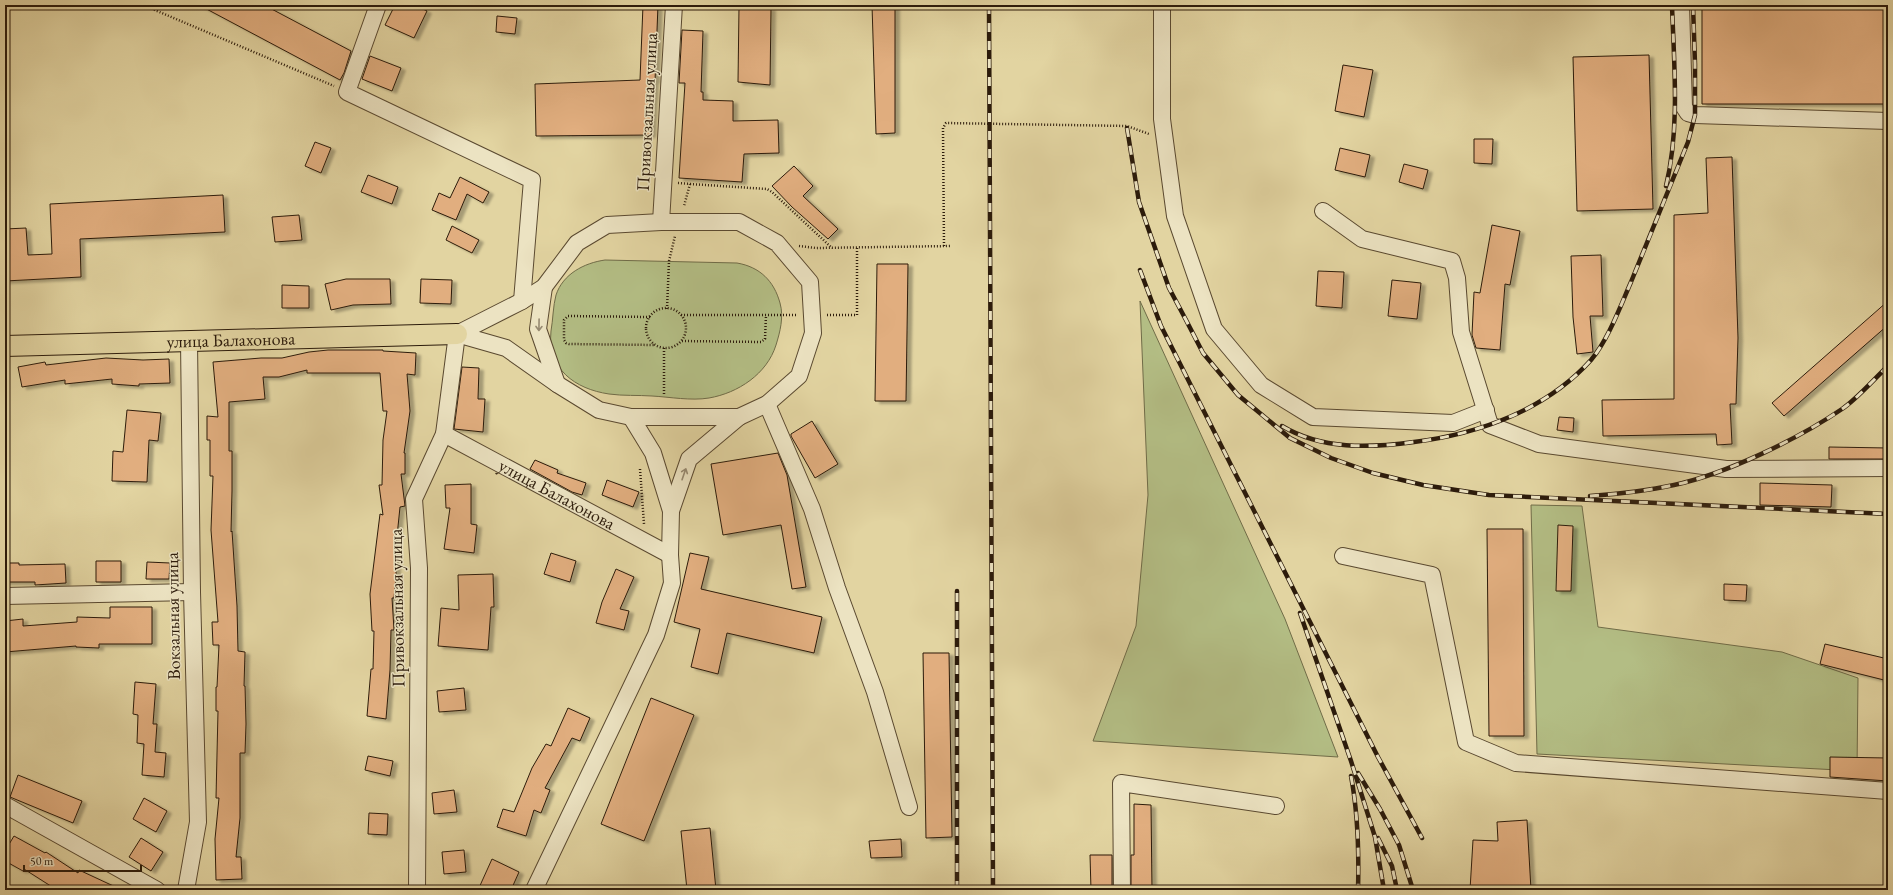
<svg xmlns="http://www.w3.org/2000/svg" width="1893" height="895" font-family="'EB Garamond',serif">
	<defs>
		<filter id="shadow"><feDropShadow dx="4.5" dy="2.5" stdDeviation="1" flood-color="#0004"/></filter>
	</defs>
	<rect width="100%" height="100%" fill="#e2d4a1"/>
	<filter id="stains"><feTurbulence type="fractalNoise" baseFrequency=".005" numOctaves="4"/><feColorMatrix values="0 0 0 0 .2 0 0 0 0 .09 0 0 0 0 .02 0 0 0 .5 -.17"/></filter>
	<radialGradient id="worn" r=".72"><stop offset=".6" stop-color="#630" stop-opacity="0"/><stop offset="1" stop-color="#630" stop-opacity=".3"/></radialGradient>
	<path fill="#b3bd84" stroke="#706c48" d="M605,260L737,263C760,267 774,281 780,303C784,317 780,332 776,345C767,374 738,393 709,398C691,401 670,397 652,396C638,395 623,396 609,394C575,389 547,369 551,331C553,320 553,306 556,295C563,274 584,263 605,260Z
		M1140,301L1285,619L1338,757L1093,741L1136,626L1148,495Z
		M1531,505L1582,506L1598,627L1782,652L1858,678L1857,771L1537,754Z"/>
	<path fill="#e1ae7f" stroke="#2c1b0b" filter="url(#shadow)" d="M199,5H264L351,51L344,73L340,80Z
		M395,5H415L427,11L414,38L385,25Z
		M643,5H658L655,81H654L651,135L536,136L535,84L640,80Z
		M872,5H895V133L876,134Z
		M1702,5H1888V104H1702Z
		M739,7L771,8L770,85L738,82Z
		M497,16L517,18L515,34L496,32Z
		M682,30L703,31L701,92H703V100L733,101V121L778,120L779,153L744,154L742,182L679,178L685,83H679Z
		M1649,55L1653,209L1577,211L1573,57Z
		M370,56L401,68L392,91L362,79Z
		M1343,65L1373,70L1364,117L1335,111Z
		M1474,139H1493L1492,164L1474,163Z
		M315,142L331,148L321,173L305,166Z
		M1340,148L1370,155L1365,177L1335,170Z
		M1732,157L1738,338L1736,404H1730L1732,444L1717,445L1716,434L1603,436L1602,400L1674,399V215L1708,213L1706,158Z
		M1404,164L1428,170L1423,189L1399,182Z
		M794,166L813,186L803,196L838,229L828,239L792,207L772,186Z
		M368,175L398,187L392,204L361,192Z
		M460,177L489,192L483,203L467,194L456,220L432,210L439,193L450,198Z
		M223,195L225,232L80,239L81,277L5,281V229L26,228L28,255L52,254L50,204Z
		M299,215L302,240L275,242L272,217Z
		M1492,225L1520,231L1510,285L1505,284L1500,350L1476,348L1472,335L1474,292L1480,293Z
		M452,226L479,240L472,253L446,240Z
		M1601,255L1603,316H1590L1593,352L1577,354L1573,317L1571,256Z
		M877,264H908L906,401H875Z
		M1318,271L1344,272L1342,308L1316,306Z
		M346,279H390L391,304L353,305L331,310L325,284Z
		M421,279L452,280L451,304L420,303Z
		M1392,280L1421,283L1417,319L1388,316Z
		M282,285L309,286V308H282Z
		M1888,301V325L1784,416L1772,403Z
		M328,350H383V351L416,353L415,375L407,374L410,411L404,453H405V474H401L405,506L400,507L396,546V577L394,598H392L394,630H391L390,670L386,719L367,716L371,669H373L374,631H372L370,594L380,514L383,515L379,485H382L383,440L387,411H383L380,373H307V370L279,377H263L265,399L229,402V451H232V491L231,532L232,531L237,606L238,651L245,652L244,686H245L246,724L245,753H240V818L236,857H241L242,879L216,880L215,839L219,798H216L218,711H216V687H217L219,645H213L212,622H218L211,530L213,476H210V440H207V416L218,417L213,362L261,358H282L309,352Z
		M106,358L143,360L169,359L170,383L139,384V386L112,384V379L65,384V380L22,387L18,367L45,362L46,365Z
		M462,367L479,368L478,399H485L483,432L454,429Z
		M127,410L161,413L158,441L149,440L147,482L112,481L113,451L123,452Z
		M1559,417L1574,418L1573,432L1557,430Z
		M812,421L838,464L815,478L791,436V434Z
		M1829,447L1888,448V459H1829Z
		M778,453L787,475L806,587L792,589L781,525L723,535L711,464Z
		M535,460L558,470L557,473L586,483L582,495L572,492L530,469Z
		M607,480L639,492L633,507L602,495Z
		M1760,483L1832,485L1831,507L1760,505Z
		M471,484V524L477,525L474,553L444,549L450,508H446L445,485Z
		M1558,525L1573,526L1571,591H1556Z
		M1487,529H1523L1524,736H1489Z
		M551,553L576,561L570,582L544,574Z
		M690,553L709,557L701,589L822,617L814,653L727,633L718,674L691,667L700,629L674,622Z
		M96,561H121V582H96Z
		M147,562L170,563L169,579H146Z
		M5,563H19V565L65,564L66,583L35,585V582H5Z
		M616,569L634,577L620,609L629,611L624,630L596,623L602,602Z
		M493,574L494,607H491L488,650L438,646L441,608L459,610L458,575Z
		M1724,584L1747,585L1746,601L1724,600Z
		M110,607H152V644H99V648L76,647V646L5,652V621L23,619V626L77,622V617L110,618Z
		M1825,644L1888,659V681L1820,664Z
		M923,653H949L952,837L926,838Z
		M135,682L156,684L153,724H157L155,752L166,753L164,777L142,775L144,744L137,743L138,715L133,714Z
		M464,688L466,710L439,712L437,691Z
		M651,698L694,715L644,841L601,824Z
		M568,708L590,718L580,741L572,738L545,788L550,790L541,813L534,810L526,836L497,827L503,809L514,812L532,768L546,744L551,746Z
		M368,756L393,761L390,776L365,770Z
		M1830,757L1888,758V781L1830,777Z
		M18,775L82,801L73,823L10,797Z
		M454,790L457,812L434,814L432,793Z
		M144,798L167,811L156,832L133,819Z
		M1134,804L1151,805L1152,890H1131V855H1134Z
		M369,813L388,814L387,835L368,834Z
		M1527,820L1531,890H1470L1473,840L1498,841L1497,822Z
		M710,828L716,890H687L681,831Z
		M14,836L45,853L46,852L78,873L79,870L122,890H57L24,869L23,871L5,861V851Z
		M141,838L163,852L151,871L129,857Z
		M901,839L902,857L871,858L869,841Z
		M464,850L466,872L444,874L442,852Z
		M1090,855H1112V890H1091Z
		M492,859L519,872L511,890H478Z"/>
	<g fill="none" stroke-linecap="round" stroke-linejoin="round">
		<defs>
			<g id="minor">
				<path d="M378,5L347,92L532,180L522,301"/>
				<path d="M1162,5V119L1175,216L1214,329L1261,385L1313,417L1453,423L1486,410"/>
				<path d="M1681,5L1684,107L1688,113L1695,115L1888,121"/>
				<path d="M1323,211L1362,239L1452,261L1457,278L1461,332L1490,425L1539,444L1726,469L1888,468"/>
				<path d="M661,222H739L777,243L810,282L813,333L799,376L767,404L739,417H631L599,410L557,384L506,348L457,334L522,301L544,287L577,243L607,225Z"/>
				<path d="M661,222L674,5"/>
				<path d="M544,287L538,329L557,384"/>
				<path d="M767,404L812,509L837,588L875,692L909,807"/>
				<path d="M631,417L653,453L671,511"/>
				<path id="s1" d="M444,434L670,555"/>
				<path d="M1343,556L1432,575L1466,742L1516,763L1888,791"/>
				<path d="M5,596L192,592"/>
				<path d="M5,805L157,890"/>
				<path d="M186,890L198,822L192,592L189,341"/>
				<path d="M417,890L419,568L414,499L444,434L457,334"/>
				<path d="M534,890L656,635L672,583L670,555L671,511L689,459L739,417"/>
				<path d="M1122,890L1121,783L1276,806"/>
			</g>
			<g id="major">
				<path id="s2" d="M5,346L457,334"/>
			</g>
		</defs>
		<use href="#minor" stroke="#5a4930" stroke-width="18"/>
		<use href="#major" stroke="#2c1b0b" stroke-width="22"/>
		<path stroke="#2c1b0b" stroke-width="2.5" stroke-dasharray="1 2" stroke-linecap="butt" d="M143,5L334,86
			M678,183L690,184L684,206
			M690,184L767,189L772,192L832,248
			M799,246L816,248L950,246
			M944,246L943,128L946,123L1127,126L1149,134
			M646 328a20 20 0 1 1 40 0a20 20 0 1 1-40 0Z
			M667,309L669,261L675,236
			M681,315H796
			M827,315H857V248
			M650,317L568,316L564,320V340L566,343L569,344L655,345
			M682,341L761,342L765,339L766,315
			M664,348V396
			M640,469L644,524"/>
		<use href="#minor" stroke="#ece3c2" stroke-width="16"/>
		<use href="#major" stroke="#e2d4a1" stroke-width="20"/>
		<defs>
			<path id="rail" d="M989,5L993,890
				M1127,128L1139,202L1169,288L1186,320L1203,353L1238,395L1290,438L1331,458L1373,473L1423,485L1489,495L1888,514
				M1666,186C1680,128 1674,65 1672,5
				M1140,270L1161,326L1378,757L1422,838
				M1282,426C1322,450 1369,448 1414,442C1479,434 1546,410 1591,360C1608,340 1620,307 1631,282C1650,236 1669,189 1688,142L1695,115V64L1693,5
				M1590,496C1618,494 1646,491 1674,485C1726,474 1798,439 1842,409C1858,398 1874,379 1888,366
				M1300,613L1351,761L1375,837L1384,890
				M1358,773L1380,809L1399,845L1413,890
				M1351,776C1358,813 1359,853 1358,890
				M1378,838L1392,866L1397,890
				M957,890V591"/>
		</defs>
		<use href="#rail" stroke="#2c1b0b" stroke-width="4.5"/>
		<use href="#rail" stroke="#ece3c2" stroke-width="3" stroke-dasharray="9" stroke-linecap="butt"/>
	</g>
	<defs><path id="oneway-shaft" d="M-6 0H5M1.5-3L5.5 0L1.5 3" fill="none" stroke-width="1.6" stroke-linecap="round" stroke-linejoin="round"/></defs>
	<g stroke="#968970">
		<use href="#oneway-shaft" transform="translate(539 325) rotate(91)"/>
		<use href="#oneway-shaft" transform="translate(684 474) rotate(-71)"/>
	</g>
	<g text-anchor="middle" stroke-width="3" stroke-linejoin="round" paint-order="stroke">
		<g font-size="18" fill="#2c1b0b" stroke="#ece3c2">
			<text transform="translate(647 112) rotate(-87)" y="6">Привокзальная улица</text>
			<text dy="6" stroke="none"><textPath href="#s2" startOffset="226">улица Балахонова</textPath></text>
			<text dy="6" stroke="none"><textPath href="#s1" startOffset="128">улица Балахонова</textPath></text>
			<text transform="translate(397 608) rotate(-91)" y="6">Привокзальная улица</text>
			<text transform="translate(173 616) rotate(-91)" y="6">Вокзальная улица</text>
		</g>
	</g>
	<rect width="1893" height="895" fill="none" stroke="#e2d4a1" stroke-width="20"/>
	<rect x="6" y="6" width="1881" height="883" fill="none" stroke="#2c1b0b" stroke-width="2"/>
	<rect x="10" y="10" width="1873" height="875" fill="none" stroke="#2c1b0b"/>
	<path d="M24 865v6h117v-6" fill="none" stroke="#2c1b0b" stroke-width="2"/>
	<text x="30" y="865" font-size="12" fill="#2c1b0b" stroke="#ece3c2" stroke-width="3" paint-order="stroke">50 m</text>
	<rect width="100%" height="100%" filter="url(#stains)"/>
	<rect width="100%" height="100%" fill="url(#worn)"/>
</svg>
